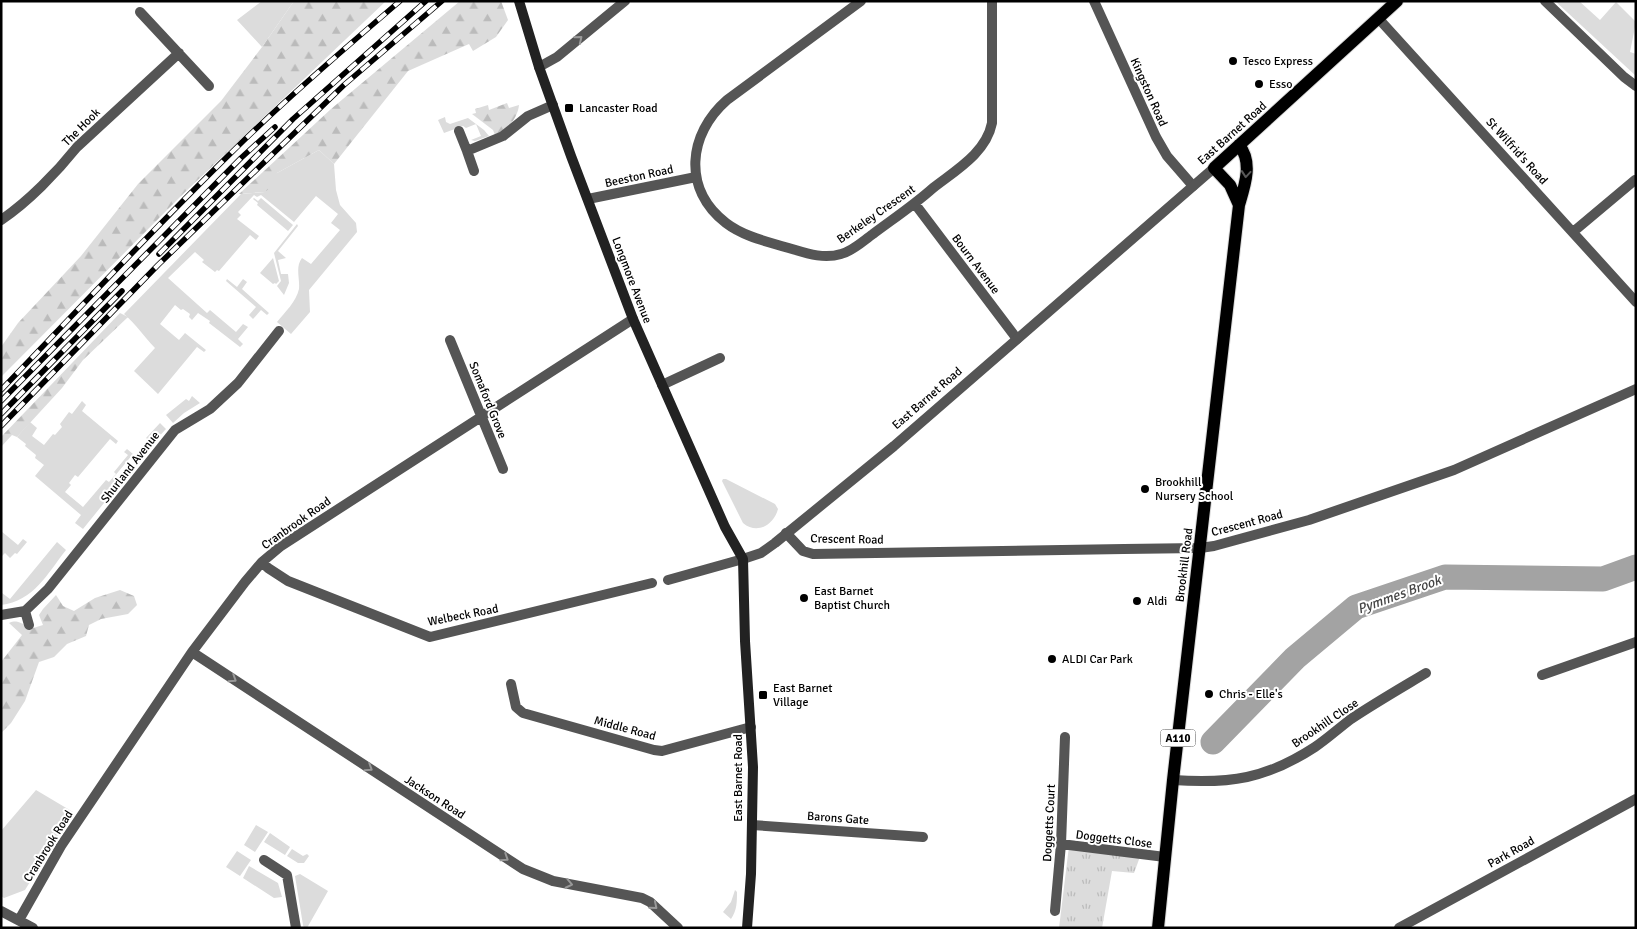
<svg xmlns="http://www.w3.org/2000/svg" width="1637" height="929" font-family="Signika,sans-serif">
	<defs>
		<pattern id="forest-firs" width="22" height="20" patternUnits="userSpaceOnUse" patternTransform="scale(1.25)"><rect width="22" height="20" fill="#dcdcdc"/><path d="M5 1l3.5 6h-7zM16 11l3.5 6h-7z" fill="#bbb"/></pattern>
		<pattern id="park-tufts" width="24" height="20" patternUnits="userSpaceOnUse" patternTransform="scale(1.25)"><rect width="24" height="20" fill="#dcdcdc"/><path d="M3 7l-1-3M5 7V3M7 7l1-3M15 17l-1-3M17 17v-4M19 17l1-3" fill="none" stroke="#bbb"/></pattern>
	</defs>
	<rect width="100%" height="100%" fill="#fff"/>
	<path fill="#dcdcdc" d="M262,1H294L262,47L237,20Z
		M1555,1H1579L1600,20L1616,2L1636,22L1630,52L1636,54V76Z
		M445,117L446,122L450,124L468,118L484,130L489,136L475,141L471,140L481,136L476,124L466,128L463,126L444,133L438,120Z
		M319,150L334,164L336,190L340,205L356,223L357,232L309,290L310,312L291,334L277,322C285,312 296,302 299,289C300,278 295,267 302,258L311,264L340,230L331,223L338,214L316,196L294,222L261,195L257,197L254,195L238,212L241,215L237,219L259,236L256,240L250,235L219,271L217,270L215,272L202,262L204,260L195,252L168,278L207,313L210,310L236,332L243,324L248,327L238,339L243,344L240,347L209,323L210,321L198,313L192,320L189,317L190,314L183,309L181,310L175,305L160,324L179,340L185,333L206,350L204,352L197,347L158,394L134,371L155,348C144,337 137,325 124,314L241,194L265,192L277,173Z
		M254,198L258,201L261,198L293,225L288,231L257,205L258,203L253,199Z
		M297,224L298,226L278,251L286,258L278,260L281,274H288L289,283L284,295L277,286L281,281L274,253Z
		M273,258L279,281L276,284L275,283L273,284L260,273Z
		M227,279L237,287L243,279L247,282L242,289L269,313L267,315L261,310L253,319L249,315L256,307L226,281Z
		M192,396L200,403L184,413L173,423L166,415L186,399L189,401Z
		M82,401L86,405L82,411L118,441L116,444L110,439L78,477L75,475L69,483L71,485L65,492L83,507L106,480L109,482L116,474L114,472L128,455L124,452L127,449L133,454L114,477L121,482L83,529L75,523L81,515L35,476L44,465L35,458L36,455L25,446L26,444L17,437L30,422L37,428L32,436L44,445L53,434L55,435L62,427L60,424L69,412L72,414Z
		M160,423L166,429L153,443L146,438Z
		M723,479H726L775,504L778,509C774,525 757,535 743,523L722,481Z
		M1,531L18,545L23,539L27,542L17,554L15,553L10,558L5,553L1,557Z
		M57,542L66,550C47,574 34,601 1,605L2,593L10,599Z
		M36,790L73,812L25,890L4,898L1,896V831Z
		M256,825L268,832L255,852L244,845Z
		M270,833L290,847L285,855L264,842Z
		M292,849L303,856L307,854L309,856L304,863H298L287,856Z
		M237,851L251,860L240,876L226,867Z
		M249,866L278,883L282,897L274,898L243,878Z
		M300,874L328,891L307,928H304L303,925L295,876Z
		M735,890L737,892C737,902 737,910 731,919L723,912L731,902Z"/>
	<path fill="url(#forest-firs)" d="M294,1H386L182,195L1,377V347L18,323L81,256L138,184L221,101L262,47Z
		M460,1H501L508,20L496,37L473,51L469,44L408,71L334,164L319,150L277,173L276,183L265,192L239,194L331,109Z
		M507,103L509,108L519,105C518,117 507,132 495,135L493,130L472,114L476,113L475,109L488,105L489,110Z
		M120,313L128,317L83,360L62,388L17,437L12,435L1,447V437Z
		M120,590L134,596L137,605L128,614L101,619L89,625L86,636L67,644L54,657L39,662L25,701L11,723L1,733V662L22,635L9,623C18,619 23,624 30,629L43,625L39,615L43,609L56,595L63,606L74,611L95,598Z"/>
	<path fill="url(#park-tufts)" d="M1069,846L1141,854L1134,873L1112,871L1102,928H1059Z"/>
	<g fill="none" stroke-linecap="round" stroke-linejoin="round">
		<path stroke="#a3a3a3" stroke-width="25" d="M1213,742L1295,658L1356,607L1445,577L1603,579L1636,567"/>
		<defs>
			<path id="primary" d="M1239,205L1230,185L1214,168L1397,1
				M1158,928L1173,780L1239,205C1245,185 1253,162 1239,145"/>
		</defs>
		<use href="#primary" stroke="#dbdbdb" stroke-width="14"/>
		<path stroke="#555" stroke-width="10" d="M861,1L727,100C688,134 682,189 726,223C743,236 765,241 785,247C803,252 822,260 841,254C853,251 863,241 873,234C893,219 914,205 933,188C956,170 986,153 992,123V1
			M1094,1L1156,137L1167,156L1193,186
			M1545,1L1624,77L1636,86
			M140,12L209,86
			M1378,18L1636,302
			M539,67L557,57L625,1
			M459,131L467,151L503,136L528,116L553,105
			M467,151L474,171
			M588,199L696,177
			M915,204L1017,339
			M1,220C28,202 57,172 77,147L179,53
			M1573,232L1635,180
			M450,340L503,469
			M662,385L720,358
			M786,533L803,551L813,554L1124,549L1200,548L1214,546L1309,520L1454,470L1636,389
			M262,562L268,568L288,581L430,637L652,583
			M668,580L743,559
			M25,611L29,625
			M1,615L25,611L48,589L175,430L210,409L238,383L279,331
			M192,652L523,869L553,881L642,898L650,902L678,928
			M1542,675L1636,642
			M511,684L516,707L523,713L654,750L662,751L751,727
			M1173,780C1230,784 1266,779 1315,747C1327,739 1339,728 1351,719C1375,703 1401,688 1426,673
			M752,825L923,837
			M1061,844L1165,857
			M264,860L287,875L296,928
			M1,911L33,928
			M1055,911L1061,844L1065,737
			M19,920L61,846L192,652L245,582L262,562L281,546L633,319
			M1399,928L1636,799"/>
		<path stroke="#555" stroke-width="10" d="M743,559L761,553L775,543L894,446L1214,168"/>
		<path stroke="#222" stroke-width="10" d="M519,1L539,67L571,156L633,319L725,527L743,559L745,641L753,767L751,874L747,928"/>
		<use href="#primary" stroke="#000" stroke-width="12"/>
		<defs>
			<path id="rail" d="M159,254L293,119L426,1
				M1,390C78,310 154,228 233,151C287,98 343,50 400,1
				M1,401L241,158L275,127
				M1,414L122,291
				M1,426L158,265L344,85L442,1"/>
		</defs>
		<use href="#rail" stroke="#000" stroke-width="5.5"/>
		<use href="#rail" stroke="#fff" stroke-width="4" stroke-dasharray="11" stroke-linecap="butt"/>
	</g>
	<defs><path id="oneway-chevron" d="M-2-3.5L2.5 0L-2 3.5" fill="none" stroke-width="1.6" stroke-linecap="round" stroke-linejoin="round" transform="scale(1.25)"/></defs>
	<g stroke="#999">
		<use href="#oneway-chevron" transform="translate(579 39) rotate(-39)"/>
		<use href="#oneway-chevron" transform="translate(233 679) rotate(33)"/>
		<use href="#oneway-chevron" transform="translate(369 768) rotate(33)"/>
		<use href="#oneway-chevron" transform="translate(505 858) rotate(33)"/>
		<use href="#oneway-chevron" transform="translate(569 884) rotate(12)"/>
		<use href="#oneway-chevron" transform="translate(654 906) rotate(40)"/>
	</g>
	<use stroke="#595959" href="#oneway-chevron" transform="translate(1246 174) rotate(95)"/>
	<g fill="#000" stroke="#fff" stroke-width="2">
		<circle cx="1233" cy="61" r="5"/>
		<circle cx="1259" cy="84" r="5"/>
		<rect x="564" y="103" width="10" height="10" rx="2.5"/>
		<circle cx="1145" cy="489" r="5"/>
		<circle cx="804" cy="598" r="5"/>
		<circle cx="1137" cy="601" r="5"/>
		<circle cx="1052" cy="659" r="5"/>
		<circle cx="1209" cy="694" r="5"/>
		<rect x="758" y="690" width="10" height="10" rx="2.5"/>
	</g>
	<g text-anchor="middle" stroke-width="4" stroke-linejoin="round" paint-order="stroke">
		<rect fill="#fff" stroke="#4c4c4c" stroke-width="1" x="1160.5" y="729.5" width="35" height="17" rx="4"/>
		<g font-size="11" font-weight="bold" fill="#000">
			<text x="1178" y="742">A110</text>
		</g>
		<g font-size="12" fill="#000" stroke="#fff" text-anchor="start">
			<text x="1243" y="65">Tesco Express</text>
			<text x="1269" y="88">Esso</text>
			<text x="579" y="112">Lancaster Road</text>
			<text x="1155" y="486">Brookhill<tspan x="1155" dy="14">Nursery School</tspan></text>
			<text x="814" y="595">East Barnet<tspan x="814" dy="14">Baptist Church</tspan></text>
			<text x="1147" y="605">Aldi</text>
			<text x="1062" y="663">ALDI Car Park</text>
			<text x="773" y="692">East Barnet<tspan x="773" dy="14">Village</tspan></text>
			<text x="1219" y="698">Chris - Elle's</text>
		</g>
		<g font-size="12" fill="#000" stroke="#fff">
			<text transform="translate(1149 92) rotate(66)" y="4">Kingston Road</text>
			<text transform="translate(81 127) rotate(-45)" y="4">The Hook</text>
			<text transform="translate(1232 133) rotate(-42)" y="4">East Barnet Road</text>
			<text transform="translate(1517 151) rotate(48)" y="4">St Wilfrid's Road</text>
			<text transform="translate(639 176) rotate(-12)" y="4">Beeston Road</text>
			<text transform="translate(876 214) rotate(-35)" y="4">Berkeley Crescent</text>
			<text transform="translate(976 264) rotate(53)" y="4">Bourn Avenue</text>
			<text transform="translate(632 280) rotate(69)" y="4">Longmore Avenue</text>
			<text transform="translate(927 398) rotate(-41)" y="4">East Barnet Road</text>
			<text transform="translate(488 400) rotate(68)" y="4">Somaford Grove</text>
			<text transform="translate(130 467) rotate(-52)" y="4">Shurland Avenue</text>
			<text transform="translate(296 523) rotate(-35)" y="4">Cranbrook Road</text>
			<text transform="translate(1247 523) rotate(-15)" y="4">Crescent Road</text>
			<text transform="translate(847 539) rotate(1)" y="4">Crescent Road</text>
			<text transform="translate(1184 565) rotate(-83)" y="4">Brookhill Road</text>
			<text transform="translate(463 615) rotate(-11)" y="4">Welbeck Road</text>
			<text transform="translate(1325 723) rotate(-34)" y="4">Brookhill Close</text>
			<text transform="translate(625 728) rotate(15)" y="4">Middle Road</text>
			<text transform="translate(738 778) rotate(-90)" y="4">East Barnet Road</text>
			<text transform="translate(435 797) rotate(33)" y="4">Jackson Road</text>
			<text transform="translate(838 818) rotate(4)" y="4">Barons Gate</text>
			<text transform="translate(1049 823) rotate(-87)" y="4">Doggetts Court</text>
			<text transform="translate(1114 839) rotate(7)" y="4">Doggetts Close</text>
			<text transform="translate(48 846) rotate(-58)" y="4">Cranbrook Road</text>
			<text transform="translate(1511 852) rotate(-29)" y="4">Park Road</text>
		</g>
		<g font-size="14" font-style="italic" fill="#444" stroke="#fff">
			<text transform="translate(1399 594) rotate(-20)" y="5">Pymmes Brook</text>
		</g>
	</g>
	<rect width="1637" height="929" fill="none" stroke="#000000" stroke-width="5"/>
</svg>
